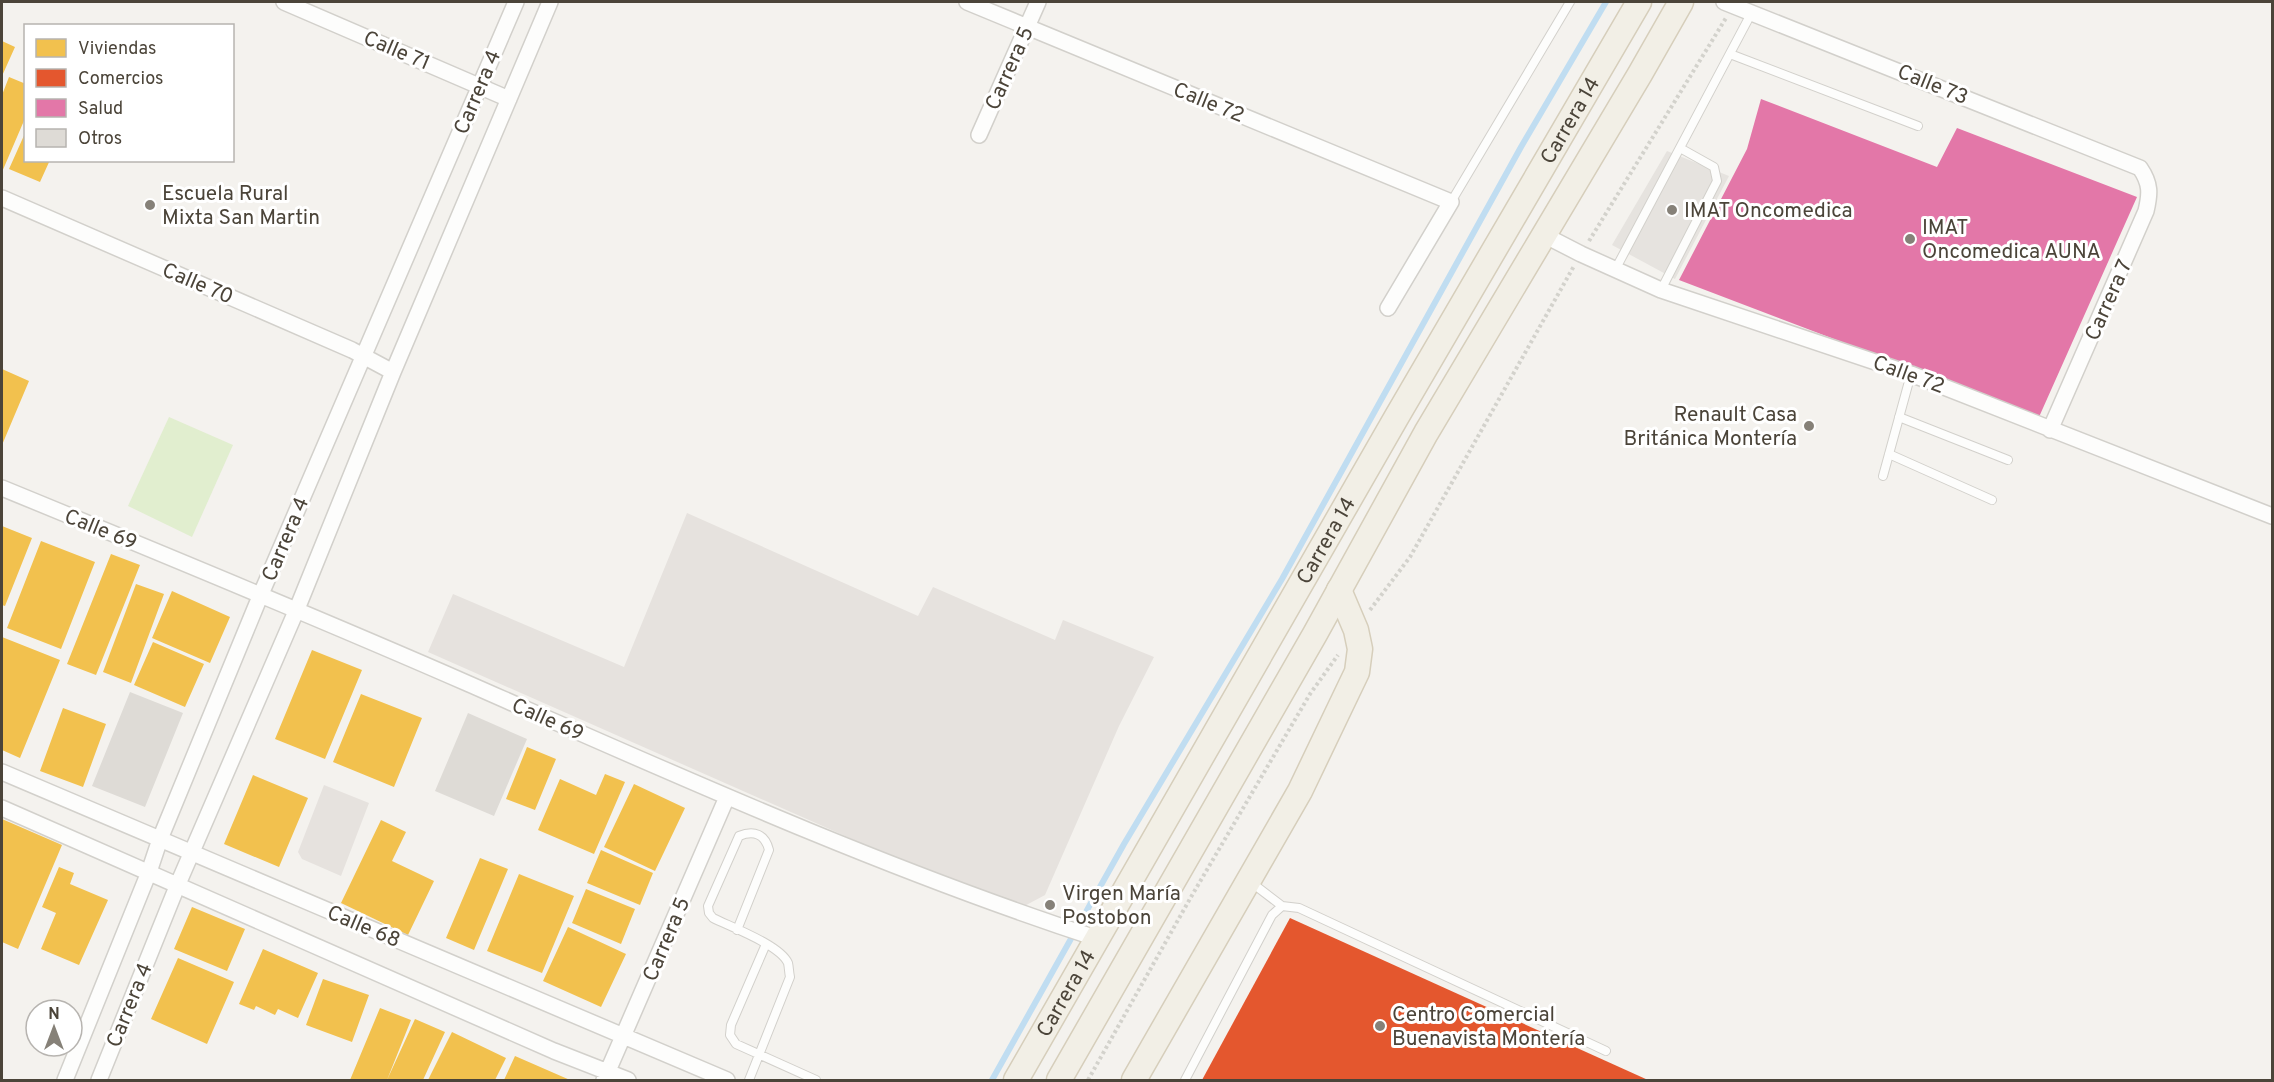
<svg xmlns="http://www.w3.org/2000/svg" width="2274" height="1082" font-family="Overpass,sans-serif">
	<rect width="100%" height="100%" fill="#f4f2ee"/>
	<path fill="#e6e2de" d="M687,513L918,616L933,587L1055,640L1063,620L1154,657L1119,726L1045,895L1015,911L428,652L453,594L624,667Z
		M324,785L369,803L341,876L302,859L298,852Z"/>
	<path fill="#e1eecf" d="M169,417L233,445L192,537L128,506Z"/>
	<path fill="#e6e3df" d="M1667,151L1729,176L1675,279L1612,245Z"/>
	<path fill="#f2c14e" d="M2,41L15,47L2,76Z
		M9,77L26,84V116L2,172V95Z
		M26,131V160H50L40,182L9,169Z
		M2,369L29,381L2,445Z
		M2,526L32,538L5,606L2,605Z
		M41,541L95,562L61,649L7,628Z
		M111,554L140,565L96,675L67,664Z
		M136,584L164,594L131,683L103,672Z
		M172,591L230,617L210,663L152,638Z
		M2,637L60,660L20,758L2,750Z
		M153,642L204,664L185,707L134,685Z
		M312,650L362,670L325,759L275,739Z
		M361,694L422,718L394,787L333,762Z
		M63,708L106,724L83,787L40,771Z
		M527,747L556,759L535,810L506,799Z
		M605,774L625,782L594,854L538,830L560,779L596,795Z
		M253,775L308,798L279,867L224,844Z
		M634,784L685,808L655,871L604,847Z
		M2,819L62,845L18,949L2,942Z
		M381,820L406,832L392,861L434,881L408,935L341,903Z
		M601,850L653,873L640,905L587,883Z
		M480,858L508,869L474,950L446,938Z
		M59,867L74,873L70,884L108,900L79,965L41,949L56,913L42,907Z
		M519,874L574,896L542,973L487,951Z
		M586,889L635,909L621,944L572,923Z
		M192,907L245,929L227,971L174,949Z
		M568,927L626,954L601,1007L543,981Z
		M263,949L318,973L298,1018L278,1009L275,1015L256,1006L254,1010L239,1004Z
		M178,958L234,982L207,1044L151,1019Z
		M323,979L369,995L352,1042L306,1025Z
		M380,1008L411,1020L387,1080H350Z
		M415,1019L445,1032L423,1080H387Z
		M452,1032L506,1058L495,1080H428Z
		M515,1056L570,1080H504Z"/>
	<path fill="#e4572e" d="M1290,918L1648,1080H1202Z"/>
	<path fill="#e377a8" d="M1761,99L1937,167L1957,128L2137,197L2039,417L1679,280L1747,149Z"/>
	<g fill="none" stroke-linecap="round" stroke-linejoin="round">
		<path stroke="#c0ddf1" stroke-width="6" d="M992,1080L1124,844L1282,579L1521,147L1606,2"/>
	</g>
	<path fill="#dedbd6" d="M130,692L183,713L145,807L92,786Z
		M468,713L527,739L494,816L435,791Z"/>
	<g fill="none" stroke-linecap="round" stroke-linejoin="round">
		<defs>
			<path id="service" d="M1730,54L1918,126
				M1451,202L1570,2
				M1615,270L1752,12
				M1661,290L1717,181L1714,167L1680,148
				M1899,417L2008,460
				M1889,454L1992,500
				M1883,476L1911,374
				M1252,883L1282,906
				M737,930L769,850C765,834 754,830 739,836L708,906L709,913L713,918C731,927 780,945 788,963C789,967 789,973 790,977L749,1080
				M766,944L731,1025L730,1035L736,1044L816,1080
				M1185,1080L1272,915L1282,906L1299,908L1606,1051"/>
			<path id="minor" d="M284,2L509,99
				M967,2L1451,202L1388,308
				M1724,2L2140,168C2151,184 2150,194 2146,211L2050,430
				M979,135L1038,2
				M2,198L352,350L393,372
				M1544,235L1581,254L1661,290L1911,374L2272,516
				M2,488C158,552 314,616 469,684C676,775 884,869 1099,939
				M2,772L727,1080
				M2,808L554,1051L628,1080
				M65,1080L149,872L160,839L261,594L516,2
				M99,1080L178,884L297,609L393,372L550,2
				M604,1080L727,797"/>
			<g id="primary">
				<path id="s1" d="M1016,1080L1396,418L1639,2"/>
				<path d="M1059,1080L1315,634L1426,433L1640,74L1681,2"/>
				<path d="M1134,1080L1300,791L1357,672L1360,649L1356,630L1339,590"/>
			</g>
		</defs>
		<use href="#service" stroke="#d2d0cb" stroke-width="10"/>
		<use href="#minor" stroke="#d2d0cb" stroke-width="18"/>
		<use href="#primary" stroke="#d6cebb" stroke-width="27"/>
		<path stroke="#d3d2cc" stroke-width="4" stroke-dasharray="3 3" stroke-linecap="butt" d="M1589,241L1726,18
			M1370,610L1410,557L1574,266
			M1088,1080L1191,897L1310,694L1338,655"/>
		<use href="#service" stroke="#fdfdfc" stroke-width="8"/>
		<use href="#minor" stroke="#fdfdfc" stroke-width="15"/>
		<use href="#primary" stroke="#f2efe6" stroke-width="24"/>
	</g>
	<g fill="#868178" stroke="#fff" stroke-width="2">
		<circle cx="150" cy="205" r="6"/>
		<circle cx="1672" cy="210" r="6"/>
		<circle cx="1910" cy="239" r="6"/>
		<circle cx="1809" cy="426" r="6"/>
		<circle cx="1050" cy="905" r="6"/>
		<circle cx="1380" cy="1026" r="6"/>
	</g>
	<g text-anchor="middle" stroke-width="6" stroke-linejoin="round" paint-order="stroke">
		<g font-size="21" fill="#4b4439" stroke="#fff">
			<text transform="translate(397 50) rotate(23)" y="7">Calle 71</text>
			<text transform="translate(1009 68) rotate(-66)" y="7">Carrera 5</text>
			<text transform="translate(1933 84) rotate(22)" y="7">Calle 73</text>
			<text transform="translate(477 92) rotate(-67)" y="7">Carrera 4</text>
			<text transform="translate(1209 102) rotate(22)" y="7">Calle 72</text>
			<text dy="7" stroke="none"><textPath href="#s1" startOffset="1108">Carrera 14</textPath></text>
			<text transform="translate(198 283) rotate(23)" y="7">Calle 70</text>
			<text transform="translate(2108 300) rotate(-66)" y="7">Carrera 7</text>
			<text transform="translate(1909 374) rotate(20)" y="7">Calle 72</text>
			<text transform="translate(101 529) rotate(22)" y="7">Calle 69</text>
			<text transform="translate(285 539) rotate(-67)" y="7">Carrera 4</text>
			<text dy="7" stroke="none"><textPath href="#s1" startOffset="622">Carrera 14</textPath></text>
			<text transform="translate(548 719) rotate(24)" y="7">Calle 69</text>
			<text transform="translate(364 926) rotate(23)" y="7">Calle 68</text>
			<text transform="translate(666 939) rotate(-67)" y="7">Carrera 5</text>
			<text dy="7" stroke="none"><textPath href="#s1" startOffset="100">Carrera 14</textPath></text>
			<text transform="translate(129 1005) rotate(-68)" y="7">Carrera 4</text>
		</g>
		<g font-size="21" fill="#4b4439" stroke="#fff" text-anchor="start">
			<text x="162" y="200">Escuela Rural<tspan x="162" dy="24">Mixta San Martin</tspan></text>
			<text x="1684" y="217">IMAT Oncomedica</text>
			<text x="1922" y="234">IMAT<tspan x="1922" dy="24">Oncomedica AUNA</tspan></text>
			<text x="1797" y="421" text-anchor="end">Renault Casa<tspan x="1797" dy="24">Británica Montería</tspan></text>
			<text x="1062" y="900">Virgen María<tspan x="1062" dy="24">Postobon</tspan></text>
			<text x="1392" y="1021">Centro Comercial<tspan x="1392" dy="24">Buenavista Montería</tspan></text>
		</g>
	</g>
	<rect width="2274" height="1082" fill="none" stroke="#4b4439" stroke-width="6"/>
	<rect x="24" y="24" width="210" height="138" fill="#ffffff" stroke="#b7b4b0" stroke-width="1.5"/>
	<rect x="36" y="39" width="30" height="18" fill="#f2c14e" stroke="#b7b4b0" stroke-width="1.5"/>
	<text x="78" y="54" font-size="18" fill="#4b4439">Viviendas</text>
	<rect x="36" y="69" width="30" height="18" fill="#e4572e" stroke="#b7b4b0" stroke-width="1.5"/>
	<text x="78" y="84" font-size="18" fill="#4b4439">Comercios</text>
	<rect x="36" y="99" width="30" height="18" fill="#e377a8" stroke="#b7b4b0" stroke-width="1.5"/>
	<text x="78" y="114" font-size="18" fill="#4b4439">Salud</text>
	<rect x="36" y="129" width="30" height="18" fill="#dedbd6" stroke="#b7b4b0" stroke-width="1.5"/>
	<text x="78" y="144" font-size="18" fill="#4b4439">Otros</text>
	<g transform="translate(54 1028)"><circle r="28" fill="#ffffff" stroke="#b7b4b0" stroke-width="1.5"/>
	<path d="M0-4.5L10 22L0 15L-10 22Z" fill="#868178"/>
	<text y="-9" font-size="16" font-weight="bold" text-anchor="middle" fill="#4b4439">N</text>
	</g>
</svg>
